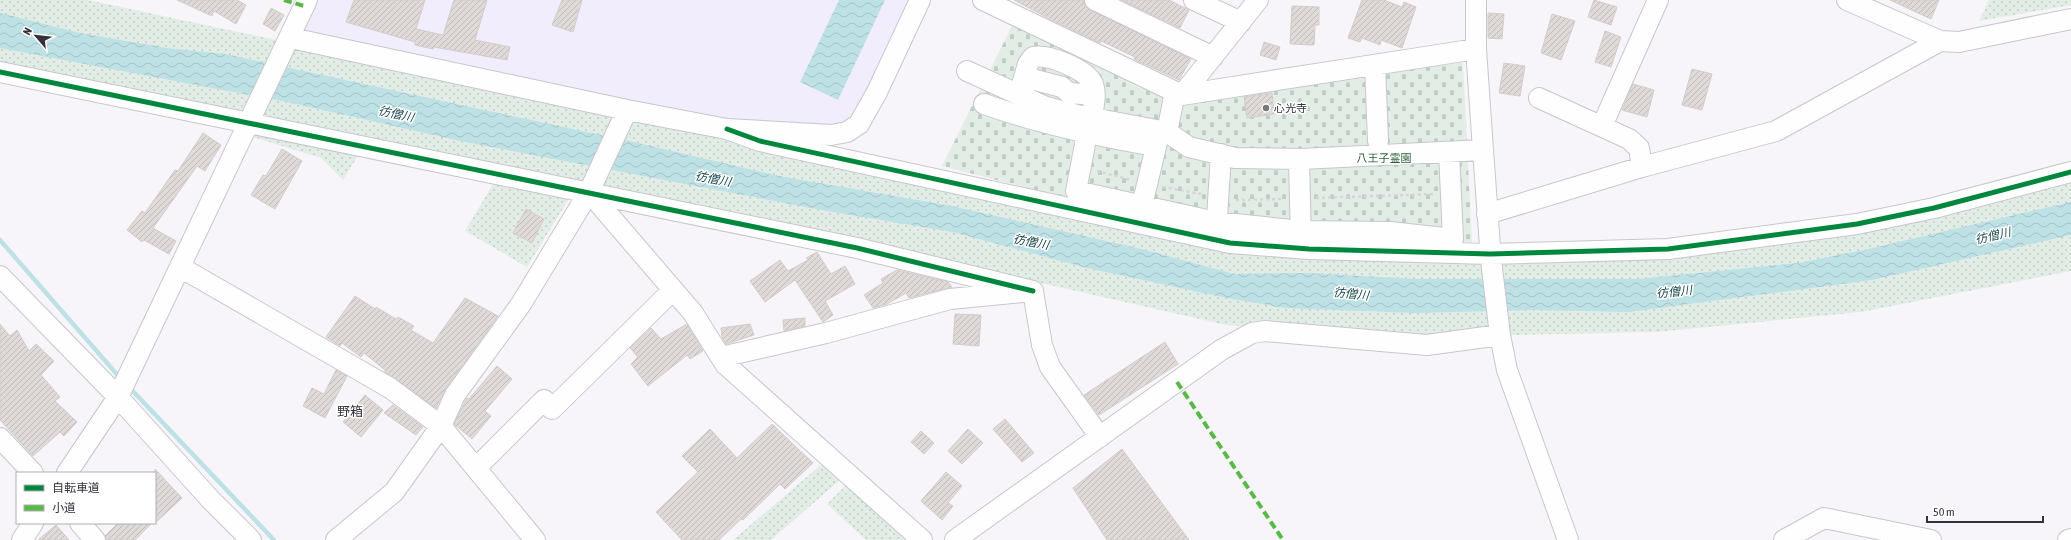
<svg xmlns="http://www.w3.org/2000/svg" width="2071" height="540" font-family="'Asap Condensed','Noto Sans JP',sans-serif">
	<defs>
		<pattern id="grass-dots" width="8" height="8" patternUnits="userSpaceOnUse"><rect width="8" height="8" fill="#e2ede6"/><path d="M2 2h.1M6 6h.1" fill="none" stroke="#c2ccc6" stroke-width="1.8" stroke-linecap="round"/></pattern>
		<pattern id="cemetery-stones" width="16" height="16" patternUnits="userSpaceOnUse"><rect width="16" height="16" fill="#e2ede6"/><path d="M2 7V4a2 2 0 0 1 4 0v3zM10 15v-3a2 2 0 0 1 4 0v3z" fill="#c2ccc6"/></pattern>
		<pattern id="water-waves" width="16" height="10" patternUnits="userSpaceOnUse"><rect width="16" height="10" fill="#bee1e6"/><path d="M0 5q4-4 8 0t8 0" fill="none" stroke="#a4c2c6"/></pattern>
		<pattern id="building-hatch" width="6" height="6" patternUnits="userSpaceOnUse"><rect width="6" height="6" fill="#dfdad8"/><path d="M-1 1l2-2M0 6l6-6M5 7l2-2" fill="none" stroke="#c0bcba"/></pattern>
	</defs>
	<rect width="100%" height="100%" fill="#f7f5fa"/>
	<path fill="#f1edfc" d="M309,0H918L859,124L773,132L291,38Z"/>
	<path fill="url(#grass-dots)" d="M0,0H88L988,191L1431,256L1635,250L1857,224L2071,178V271L1861,312L1656,332L1423,337L1226,325L1006,275L575,189L527,267L465,231L499,174L364,146L343,180L321,158L253,137L258,125L0,72Z
		M1989,0H2071V5L1979,21Z
		M822,464L840,480L771,540H733Z
		M846,485L910,540H866L827,504Z"/>
	<path fill="url(#cemetery-stones)" d="M1017,16L1138,87L1182,103L1463,62L1472,244L1220,237L942,166Z"/>
	<path fill="url(#water-waves)" d="M839,0H885L838,100L800,82Z
		M0,13L80,33L167,48L225,54L638,143L779,176L952,206L1146,250L1234,274L1307,273L1417,279H1638L1798,263L1868,249L2071,202V235L1872,280L1629,312L1533,310L1414,313L1284,308L1222,297L1087,268L952,232L821,210L460,141L292,103L0,48Z"/>
	<g fill="none" stroke-linecap="round" stroke-linejoin="round">
		<path stroke="#bee1e6" stroke-width="4.5" d="M0,240L121,379
			M128,386L274,540"/>
	</g>
	<path fill="url(#building-hatch)" stroke="#d2cdcb" d="M177,0H237L246,5L236,24L214,11L212,16Z
		M354,0H425L416,29L443,35L454,0H487L475,40L510,47L507,60L434,47L433,49L415,45V42L346,22Z
		M562,0H582L573,32L552,25Z
		M1014,0H1084L1085,6L1090,10L1191,59L1179,80L1134,59L1135,57L1101,41L1100,43L1052,20Z
		M1121,0H1169L1189,10L1180,28Z
		M1362,0H1384L1402,7L1404,2L1416,7L1402,48L1381,40L1380,45L1362,38L1360,42L1348,38Z
		M1594,0L1617,7L1611,25L1588,17Z
		M1890,0H1939L1931,19Z
		M1292,6L1319,7V25H1315L1314,45L1290,44Z
		M271,8L284,15L275,31L263,24Z
		M1488,13L1504,14L1502,39L1488,38Z
		M1552,14L1575,21L1561,60L1541,53Z
		M1605,31L1621,37L1611,67L1595,62Z
		M1264,42L1280,47L1276,60L1260,55Z
		M1504,63L1525,66L1520,96L1499,93Z
		M1692,69L1712,74L1702,110L1682,105Z
		M1633,84L1654,90L1647,117L1622,110Z
		M1272,93L1274,114L1247,118L1244,97Z
		M203,133L221,145L205,171L197,166L153,228L176,241L169,254L144,240L142,242L127,230L142,211L145,213L175,170L178,171Z
		M282,149L302,161L275,209L251,195L263,175L266,176Z
		M526,209L544,219L532,243L513,233Z
		M817,252L831,274L845,266L855,284L825,301L833,315L823,322L795,280L765,302L750,281L780,260L788,271L808,260L806,258Z
		M897,270L948,282L952,287L909,298L906,293L887,304L873,308L864,295L883,283L881,279Z
		M355,296L375,309L376,307L396,319L398,317L414,326L411,330L433,343L465,298L498,316L446,388L436,408L385,372V370L364,353L361,357L342,343L340,346L326,337Z
		M955,314L981,315L979,346L953,344Z
		M805,318V326L784,331L783,320Z
		M0,324L10,336L17,330L29,351L36,344L54,361L41,375L60,397L55,401L77,422L64,436L60,432L33,456L0,420Z
		M687,324L703,351L690,359L687,355L648,386L631,364L638,357L630,348L651,328L661,339Z
		M750,324L754,335L726,344L722,337L721,328Z
		M1165,342L1178,364L1099,415L1084,395Z
		M497,366L512,379L485,411L491,416L472,439L454,424L467,398L469,399Z
		M336,370L347,376L325,418L303,406L312,388L324,394Z
		M365,395L383,410L361,437L343,422Z
		M393,405L423,427L416,435L384,413Z
		M1005,419L1034,453L1022,462L993,429Z
		M772,424L813,463L785,489L780,484L743,520L741,519L719,540H682L656,512L698,472L682,456L710,429L737,458Z
		M968,429L983,443L962,464L948,451Z
		M921,431L934,443L924,454L911,442Z
		M1122,449L1189,540H1107L1073,488Z
		M155,469L182,498L155,523Z
		M946,472L962,486L948,503L953,506L942,520L921,501Z
		M118,523H152L135,540H106L105,536Z
		M56,525L69,540H38Z"/>
	<g fill="none" stroke-linecap="round" stroke-linejoin="round">
		<defs>
			<path id="minor" d="M983,0L1182,95L1476,49
				M1095,0L1213,57
				M1194,0L1241,22
				M1476,0V49L1483,150L1491,260L1500,335L1507,370L1568,540
				M1847,0L1940,41L1959,42L2071,19
				M291,38L627,110L727,129L831,135L847,132L859,124L877,92L920,0
				M1375,65L1378,141
				M967,71L1046,107L1077,115L1167,132L1175,92
				M0,72L857,248L1033,291
				M1024,77L1062,87L1069,93L1094,95
				M1019,95L1028,64L1033,57C1049,54 1086,69 1093,84C1097,94 1093,108 1092,118
				M1182,95L1258,0
				M1539,98L1629,139L1639,148L1642,167
				M984,104C1040,124 1097,136 1156,146
				M1602,126L1658,0
				M727,129L760,141L1230,243L1309,249L1490,254L1668,249L1857,224L1934,208L2071,172
				M1167,132L1189,147L1235,158L1301,159L1483,150
				M1087,134L1076,191L1216,222L1301,231L1390,232L1453,239L1449,152
				M1299,159L1301,243
				M589,192L693,313L725,364L922,540
				M1487,214L1642,167L1776,131L1940,41
				M1139,218L1159,134
				M1216,234L1221,154
				M180,267L390,388L441,426L535,540
				M0,276L118,397L210,499L251,540
				M721,357L826,333L950,299L1033,291L1042,345L1050,367L1100,437
				M0,438L33,473
				M476,468L544,400L552,409L673,290
				M67,473L118,397L307,0
				M80,523L95,540
				M22,540L33,523
				M336,540L394,492L441,426L455,395L521,304L589,192L627,110
				M955,540L1221,350L1252,333L1265,331L1427,345L1500,335
				M1784,540L1824,518L1931,540
				M2068,540L2071,539"/>
		</defs>
		<use href="#minor" stroke="#c8c6cc" stroke-width="22"/>
		<path stroke="#d6d5d9" stroke-width="2.5" stroke-dasharray="3 3" stroke-linecap="butt" d="M1097,171L1131,180
			M1163,187L1201,194
			M1316,198L1435,194
			M1236,200L1283,199"/>
		<use href="#minor" stroke="#fefefe" stroke-width="20"/>
		<path stroke="#58b947" stroke-width="4" stroke-dasharray="8 4" stroke-linecap="butt" d="M284,0L304,6
			M1177,382L1283,540"/>
		<defs>
			<path id="cycleway" d="M0,72L857,248L1033,291
				M727,129L760,141L1230,243L1309,249L1490,254L1668,249L1857,224L1934,208L2071,172"/>
		</defs>
		<use href="#cycleway" stroke="#fff" stroke-width="8"/>
		<use href="#cycleway" stroke="#00873e" stroke-width="5"/>
	</g>
	<circle fill="#78767e" stroke="#fff" stroke-width="1.5" cx="1266" cy="108" r="4"/>
	<g text-anchor="middle" stroke-width="3" stroke-linejoin="round" paint-order="stroke">
		<g font-size="11" fill="#34313b" stroke="#fff" text-anchor="start">
			<text x="1274" y="112">心光寺</text>
		</g>
		<g font-size="11" fill="#2b5e3a" stroke="#fff">
			<text x="1384" y="162">八王子霊園</text>
		</g>
		<g font-size="12" font-style="italic" fill="#1c494d" stroke="#fff">
			<text transform="translate(396 114) rotate(12)" y="4">彷僧川</text>
			<text transform="translate(713 179) rotate(11)" y="4">彷僧川</text>
			<text transform="translate(1993 236) rotate(-13)" y="4">彷僧川</text>
			<text transform="translate(1031 242) rotate(11)" y="4">彷僧川</text>
			<text transform="translate(1674 292) rotate(-6)" y="4">彷僧川</text>
			<text transform="translate(1351 294) rotate(6)" y="4">彷僧川</text>
		</g>
		<g font-size="13" fill="#34313b" stroke="#fff">
			<text x="350" y="416">野箱</text>
		</g>
	</g>
	<rect x="16" y="472" width="140" height="52" fill="#ffffff" stroke="#aeadb1"/>
	<rect x="24" y="485" width="20" height="6" fill="#00873e" stroke="#aeadb1"/>
	<text x="52" y="492" font-size="12" fill="#34313b">自転車道</text>
	<rect x="24" y="505" width="20" height="6" fill="#58b947" stroke="#aeadb1"/>
	<text x="52" y="512" font-size="12" fill="#34313b">小道</text>
	<g transform="translate(36 36) rotate(298)" stroke="#ffffff" stroke-width="3" paint-order="stroke">
	<path d="M0-3L7 15L0 10L-7 15Z" fill="#34313b"/>
	<text y="-6" font-size="11" font-weight="bold" text-anchor="middle" fill="#34313b">N</text>
	</g>
	<path d="M1927 516v6h116v-6" fill="none" stroke="#34313b" stroke-width="2"/>
	<text x="1933" y="516" font-size="12" fill="#34313b" stroke="#ffffff" stroke-width="3" paint-order="stroke">50 m</text>
</svg>
